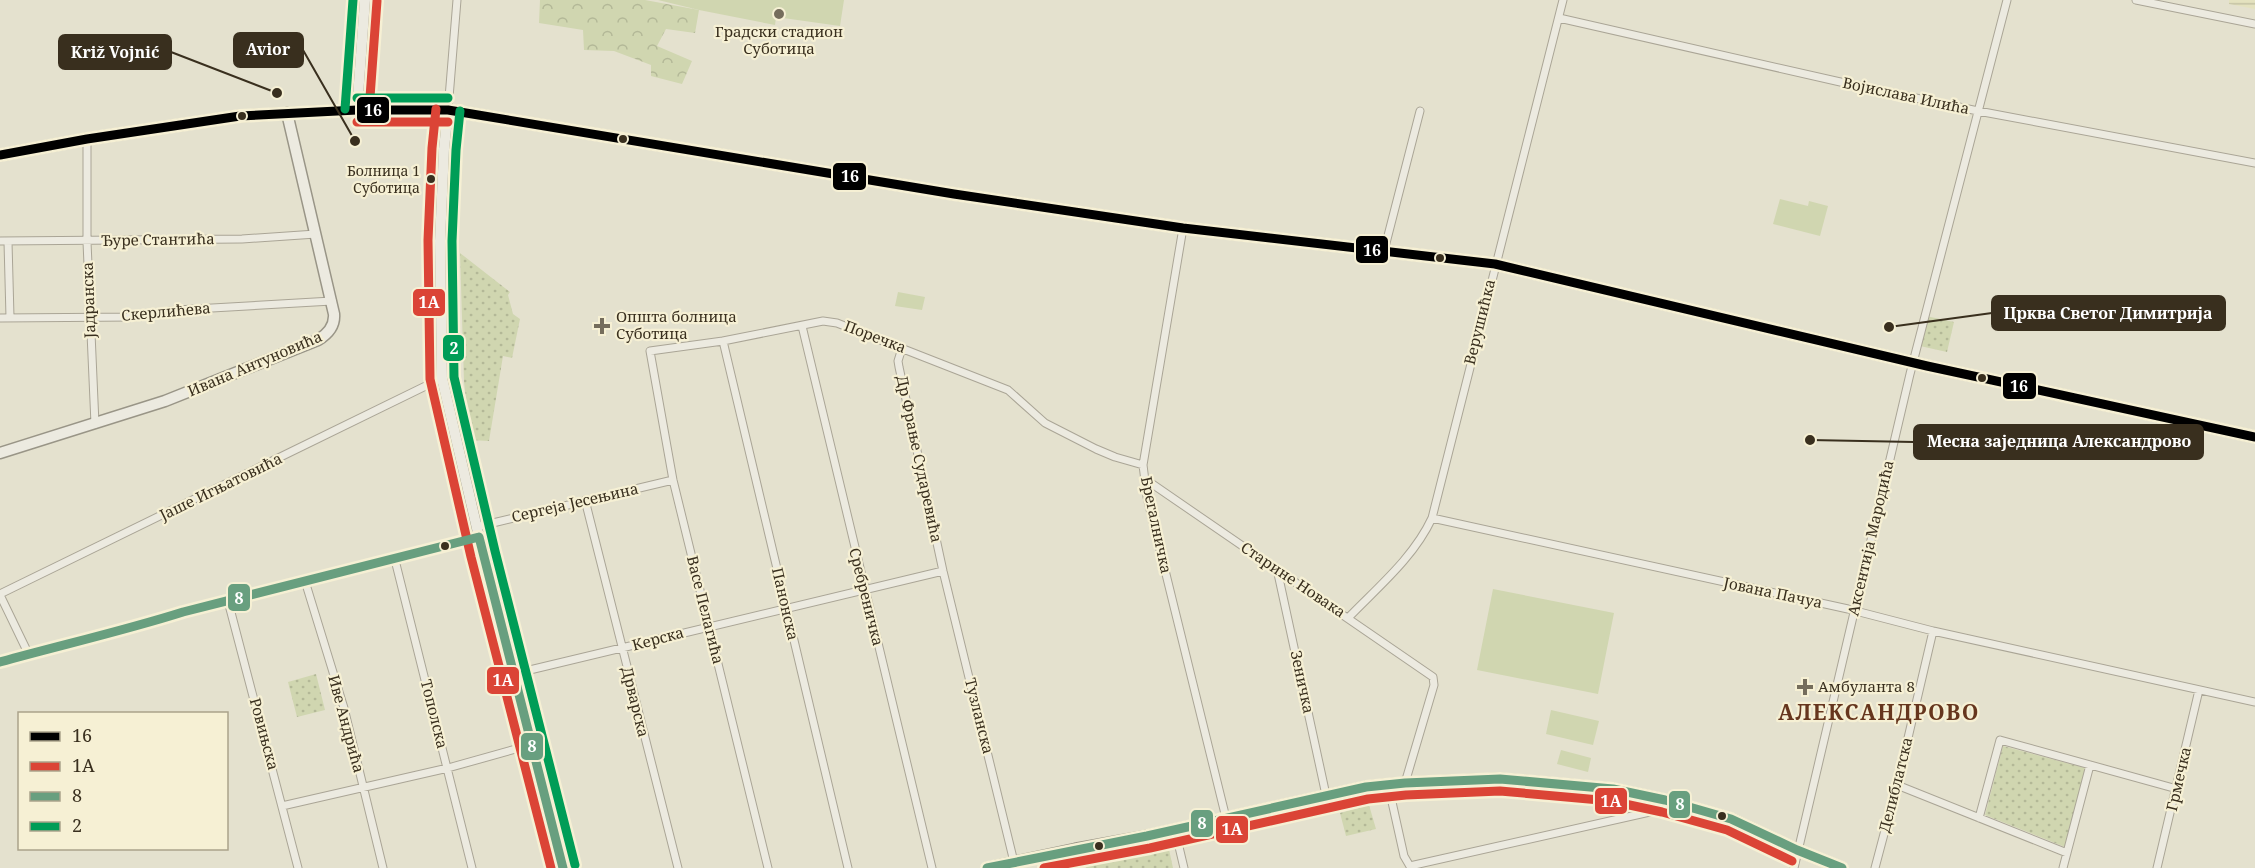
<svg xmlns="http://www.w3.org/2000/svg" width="2255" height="868" font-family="'Noto Serif',serif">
	<defs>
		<pattern id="farmland-rules" width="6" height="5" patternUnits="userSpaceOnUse" patternTransform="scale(1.5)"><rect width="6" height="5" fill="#e4e2bf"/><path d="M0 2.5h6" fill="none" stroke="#c4c2a4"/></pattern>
		<pattern id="forest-crowns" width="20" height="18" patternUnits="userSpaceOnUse" patternTransform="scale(1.5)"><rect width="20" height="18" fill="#d0d6b0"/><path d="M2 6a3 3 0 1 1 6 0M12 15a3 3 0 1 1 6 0" fill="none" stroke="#b3b897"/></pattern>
		<pattern id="park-dots" width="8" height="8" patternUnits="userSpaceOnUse" patternTransform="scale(1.5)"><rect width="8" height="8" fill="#d0d6b0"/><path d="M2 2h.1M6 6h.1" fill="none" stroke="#b3b897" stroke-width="1.8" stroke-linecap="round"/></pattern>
	</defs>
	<rect width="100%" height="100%" fill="#e4e1ce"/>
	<path fill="url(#farmland-rules)" d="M2229,0H2255V9L2229,4Z"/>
	<path fill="#d0d6b0" d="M658,0H844L840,26L776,17L775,25L699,10Z
		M1780,199L1808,206L1809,201L1828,206L1820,236L1773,224Z
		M898,292L925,297L922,310L895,306Z
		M1493,589L1614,613L1598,694L1477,670Z
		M1551,710L1599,721L1593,745L1546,734Z
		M1561,750L1591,758L1588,772L1557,764Z"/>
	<path fill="url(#forest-crowns)" d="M540,0H645L699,10L695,33L666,29L657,46L692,61L682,84L651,76V65L614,51L584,50L583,30L539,23Z"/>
	<path fill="url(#park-dots)" d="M460,253L510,292L508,295L513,314L520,319L512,358L503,356L489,441L471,440L464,382Z
		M1926,316L1954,322L1947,352L1920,346Z
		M316,674L325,710L297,717L288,682Z
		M2003,746L2085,768L2065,847L1985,815Z
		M1369,805L1376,829L1346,836L1340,813Z
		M1167,840L1173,868H1086L1084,859Z"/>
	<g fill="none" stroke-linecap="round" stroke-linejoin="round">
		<defs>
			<path id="street" d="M2136,0L2255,24
				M1559,18L1858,86L1978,111L2255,163
				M448,110L457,0
				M87,139V242L95,424
				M1183,228L1143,465L1147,497L1226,818
				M0,241L242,239L316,234
				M8,242L10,317
				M1384,251L1420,111
				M0,318L133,317L177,310L332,301
				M802,326L932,868
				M723,341L848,868
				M902,348L898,361L899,367L943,571L1014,862
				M1145,479L1433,677L1434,685L1405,783
				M585,500L678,868
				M1432,518L1848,609L1933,631L2255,702
				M476,527L673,480
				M395,560L472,868
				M1277,569L1326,795
				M305,581L344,708L383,868
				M0,594L442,378
				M0,595L29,655
				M228,601L298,868
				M1349,617C1378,587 1414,557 1432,518L1563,0
				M0,662L88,637L138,626L183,612L479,537
				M513,674L943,571
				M1388,784L1404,856L1411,868
				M1897,785L2067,853
				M282,806L448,768L530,745
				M1979,818L2000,740L2177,789
				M1175,830L1184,868
				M1410,866L1663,809L1665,800
				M768,868L673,480L650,351L723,341L823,321L837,323L1008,390L1045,423L1096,449L1115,457L1143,465
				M1794,868L1910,374L2007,0
				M1875,868L1897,785L1933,631
				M2063,868L2090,765
				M2157,868L2199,690"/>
			<path id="secondary" d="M357,110L365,0
				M448,110L444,149L440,241L442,378L483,554L563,868
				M0,155L87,139L240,116L357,110H448L954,194L1183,228L1495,264L1927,366L2255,437
				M0,453L165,401L318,340C328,334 335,326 334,314L287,113
				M987,868L1075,849L1147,836L1366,787L1405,783L1500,779L1613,789L1665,800L1731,819L1797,850L1842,868"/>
		</defs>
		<use href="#street" stroke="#aaa596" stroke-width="9"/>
		<use href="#secondary" stroke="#999587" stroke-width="13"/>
		<use href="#street" stroke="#eceae0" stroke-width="7"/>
		<use href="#secondary" stroke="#eceae0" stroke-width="10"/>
		<defs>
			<path id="bus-1" d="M0,155L87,139L240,116L357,110H448L954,194L1183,228L1495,264L1927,366L2255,437"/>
			<path id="bus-2" d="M436,109L432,148L428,240L430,379L471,557L551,868
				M369,111L377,1
				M357,122H448
				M1044,868L1150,848L1368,799L1406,795L1500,791L1611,801L1662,812L1727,830L1792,861"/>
			<path id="bus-3" d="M479,537L563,868
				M0,662C61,645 123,631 183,612L479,537
				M987,868L1147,836L1366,787L1405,783L1500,779L1613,789L1665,800L1731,819L1797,850L1842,868"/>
			<path id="bus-4" d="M357,98H448
				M345,109L353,0
				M460,111L456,150L452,241L454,377L495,551L575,865"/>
		</defs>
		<use href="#bus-1" stroke="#f6f0d4" stroke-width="14"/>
		<use href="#bus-2" stroke="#f6f0d4" stroke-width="14"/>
		<use href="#bus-3" stroke="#f6f0d4" stroke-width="14"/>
		<use href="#bus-4" stroke="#f6f0d4" stroke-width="14"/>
		<use href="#bus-1" stroke="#000" stroke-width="9"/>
		<use href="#bus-2" stroke="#db4436" stroke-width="9"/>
		<use href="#bus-3" stroke="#689f7f" stroke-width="9"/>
		<use href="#bus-4" stroke="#009d57" stroke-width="9"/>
	</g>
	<g fill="#756d5c" stroke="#f6f0d4" stroke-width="2">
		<circle cx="779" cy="14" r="6"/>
		<path d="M599 317h6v6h6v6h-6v6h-6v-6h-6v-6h6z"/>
		<path d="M1802 678h6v6h6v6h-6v6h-6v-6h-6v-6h6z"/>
	</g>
	<g fill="#392f1e" stroke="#f6f0d4" stroke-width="2">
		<circle cx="242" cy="116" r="5"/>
		<circle cx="623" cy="139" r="5"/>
		<circle cx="431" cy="179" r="5"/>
		<circle cx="1440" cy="258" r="5"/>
		<circle cx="1982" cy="378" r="5"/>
		<circle cx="445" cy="546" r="5"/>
		<circle cx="1722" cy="816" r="5"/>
		<circle cx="1099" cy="846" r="5"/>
	</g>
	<g text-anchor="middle" stroke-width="4.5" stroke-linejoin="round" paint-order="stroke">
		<g font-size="14" fill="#392f1e" stroke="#f6f0d4" text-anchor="end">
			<text x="420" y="176">Болница 1<tspan x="420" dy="17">Суботица</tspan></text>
		</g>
		<g font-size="15" fill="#392f1e" stroke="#f6f0d4" text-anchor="start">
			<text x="779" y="37" text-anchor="middle">Градски стадион<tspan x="779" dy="17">Суботица</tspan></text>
			<text x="616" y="322">Општа болница<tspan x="616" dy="17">Суботица</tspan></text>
			<text x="1818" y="692">Амбуланта 8</text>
		</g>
		<g font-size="15" fill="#392f1e" stroke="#f6f0d4">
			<text transform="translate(1906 96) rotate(12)" y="5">Војислава Илића</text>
			<text transform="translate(158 240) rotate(-1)" y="5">Ђуре Стантића</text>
			<text transform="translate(89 300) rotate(-92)" y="5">Јадранска</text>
			<text transform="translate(166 312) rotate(-5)" y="5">Скерлићева</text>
			<text transform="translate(1480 322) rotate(-76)" y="5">Верушићка</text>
			<text transform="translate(875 337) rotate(21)" y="5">Поречка</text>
			<text transform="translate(255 364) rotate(-23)" y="5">Ивана Антуновића</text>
			<text transform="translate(919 459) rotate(78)" y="5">Др Фрање Сударевића</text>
			<text transform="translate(221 487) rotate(-26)" y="5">Јаше Игњатовића</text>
			<text transform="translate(575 503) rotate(-13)" y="5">Сергеја Јесењина</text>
			<text transform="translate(1156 525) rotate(78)" y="5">Брегалничка</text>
			<text transform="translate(1871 538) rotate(-77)" y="5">Аксентија Мародића</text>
			<text transform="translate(1293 580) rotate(34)" y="5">Старине Новака</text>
			<text transform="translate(1773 593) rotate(12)" y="5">Јована Пачуа</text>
			<text transform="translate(866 597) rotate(76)" y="5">Сребреничка</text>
			<text transform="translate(785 604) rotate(77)" y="5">Панонска</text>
			<text transform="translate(705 610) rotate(76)" y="5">Васе Пелагића</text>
			<text transform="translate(658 639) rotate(-15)" y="5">Керска</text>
			<text transform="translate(1302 682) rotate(78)" y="5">Зеничка</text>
			<text transform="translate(635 702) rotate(76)" y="5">Дрварска</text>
			<text transform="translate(434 714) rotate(76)" y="5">Тополска</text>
			<text transform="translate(979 716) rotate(76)" y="5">Тузланска</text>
			<text transform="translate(346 724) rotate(75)" y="5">Иве Андрића</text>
			<text transform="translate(264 734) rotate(75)" y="5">Ровињска</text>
			<text transform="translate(2179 779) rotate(-77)" y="5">Грмечка</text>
			<text transform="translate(1896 785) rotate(-76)" y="5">Делиблатска</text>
		</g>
		<g font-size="21" font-weight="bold" letter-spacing="1.5" fill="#66361e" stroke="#f6f0d4">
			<text x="1879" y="720">АЛЕКСАНДРОВО</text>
		</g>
	</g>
	<path fill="none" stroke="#392f1e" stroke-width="2" d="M355 141L303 50M277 93L171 52M1889 327L1992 313M1810 440L1914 442"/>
	<g fill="#392f1e" stroke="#f6f0d4" stroke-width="2">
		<circle cx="355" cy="141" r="6"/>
		<circle cx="277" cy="93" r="6"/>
		<circle cx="1889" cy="327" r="6"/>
		<circle cx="1810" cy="440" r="6"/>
	</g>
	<g fill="#392f1e" stroke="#392f1e" stroke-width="2">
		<rect x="234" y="33" width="69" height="34" rx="6"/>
		<rect x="59" y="35" width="112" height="34" rx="6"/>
		<rect x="1992" y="296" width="233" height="34" rx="6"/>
		<rect x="1914" y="425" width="289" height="34" rx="6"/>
	</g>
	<g font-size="16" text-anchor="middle" font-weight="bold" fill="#fff">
		<text x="268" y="55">Avior</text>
		<text x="115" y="58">Križ Vojnić</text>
		<text x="2108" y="319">Црква Светог Димитрија</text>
		<text x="2059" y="447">Месна заједница Александрово</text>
	</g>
	<g stroke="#f6f0d4" stroke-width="2">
		<rect x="356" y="96" width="34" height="28" rx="6" fill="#000"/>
		<rect x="832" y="162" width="35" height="29" rx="6" fill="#000"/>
		<rect x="1355" y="235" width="34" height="29" rx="6" fill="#000"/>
		<rect x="412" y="288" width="34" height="29" rx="6" fill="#db4436"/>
		<rect x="442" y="334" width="23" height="28" rx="6" fill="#009d57"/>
		<rect x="2002" y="372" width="35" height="28" rx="6" fill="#000"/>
		<rect x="227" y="583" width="24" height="29" rx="6" fill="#689f7f"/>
		<rect x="486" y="666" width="34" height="29" rx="6" fill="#db4436"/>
		<rect x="520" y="732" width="24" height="29" rx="6" fill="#689f7f"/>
		<rect x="1594" y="787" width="34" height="28" rx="6" fill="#db4436"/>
		<rect x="1668" y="790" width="23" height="29" rx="6" fill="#689f7f"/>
		<rect x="1190" y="809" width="24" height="29" rx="6" fill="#689f7f"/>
		<rect x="1215" y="815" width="34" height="29" rx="6" fill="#db4436"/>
	</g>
	<g font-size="16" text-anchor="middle" font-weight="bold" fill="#fff">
		<text x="373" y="116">16</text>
		<text x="850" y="182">16</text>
		<text x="1372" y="256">16</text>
		<text x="429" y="308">1A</text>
		<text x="454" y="354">2</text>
		<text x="2019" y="392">16</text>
		<text x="239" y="604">8</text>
		<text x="503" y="686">1A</text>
		<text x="532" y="752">8</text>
		<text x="1611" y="807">1A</text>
		<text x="1680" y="810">8</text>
		<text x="1202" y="829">8</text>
		<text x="1232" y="835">1A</text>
	</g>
	<rect x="18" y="712" width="210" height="138" fill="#f6f0d4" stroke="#aaa38b" stroke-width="1.5"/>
	<rect x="30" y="732" width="30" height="9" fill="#000000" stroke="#aaa38b" stroke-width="1.5"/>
	<text x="72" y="742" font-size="18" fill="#392f1e">16</text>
	<rect x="30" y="762" width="30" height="9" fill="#db4436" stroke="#aaa38b" stroke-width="1.5"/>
	<text x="72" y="772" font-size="18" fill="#392f1e">1A</text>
	<rect x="30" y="792" width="30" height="9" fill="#689f7f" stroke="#aaa38b" stroke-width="1.5"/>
	<text x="72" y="802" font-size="18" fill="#392f1e">8</text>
	<rect x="30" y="822" width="30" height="9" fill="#009d57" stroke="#aaa38b" stroke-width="1.5"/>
	<text x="72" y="832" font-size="18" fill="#392f1e">2</text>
</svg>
